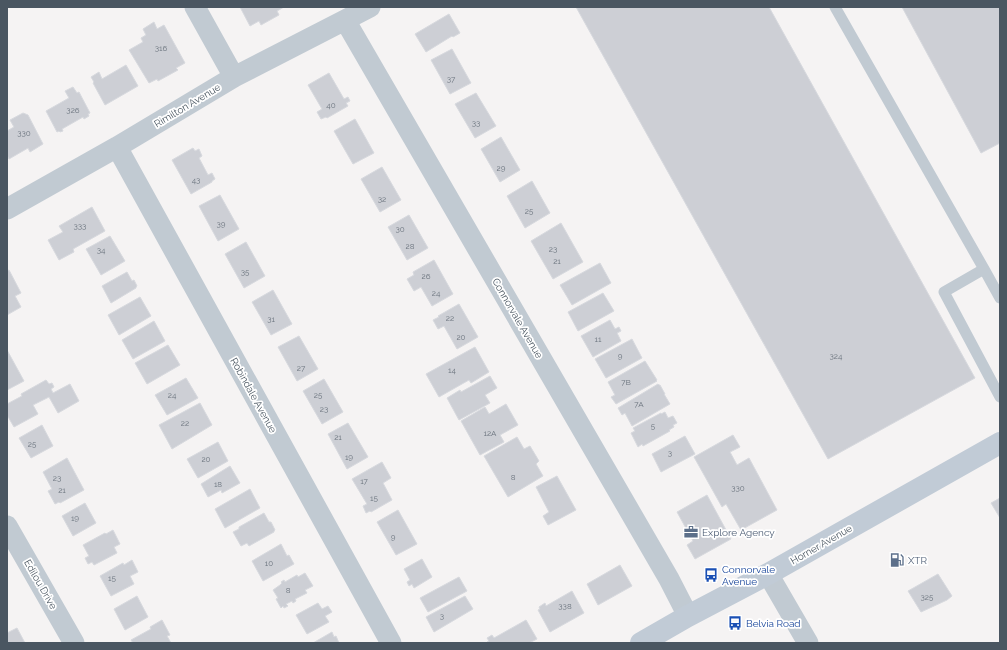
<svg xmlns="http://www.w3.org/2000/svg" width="1007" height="650" font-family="Raleway,sans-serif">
	<rect width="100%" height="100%" fill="#f5f3f3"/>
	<path fill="#cdcfd5" stroke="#d7d9de" d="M240,7H284L277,11L279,15L261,25L259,21L250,26Z
		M576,7H769L975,378L828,459Z
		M902,7H1000V143L981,153Z
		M449,14L460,33L453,37L452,36L426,52L415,34Z
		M154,22L157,29L164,25L185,63L176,68L178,70L158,81L157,79L149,83L129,50L143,42L141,38L146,35L143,29Z
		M452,49L471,83L450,94L431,60Z
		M126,65L138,86L105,105L93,83L94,82L91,77L99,72L102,79Z
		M329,73L344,99L348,97L350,101L346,103L348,106L327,118L326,117L321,119L317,112L322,109L308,85Z
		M73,87L77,93L79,92L90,113L88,114L89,116L84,119L83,117L62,129L63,131L60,132L59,131L57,132L46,111L69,98L65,91Z
		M476,93L496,126L475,138L455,104Z
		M23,113L28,115L43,144L30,152L28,148L9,159L7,155V131L14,127L10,120Z
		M355,119L374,153L353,164L334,131Z
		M501,137L520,170L500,182L481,149Z
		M193,148L195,151L199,149L202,156L199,158L208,175L212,173L215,179L212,181V182L191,194L172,160Z
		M382,167L401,200L380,212L361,179Z
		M532,181L550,213L525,228L507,196Z
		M220,195L239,229L218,241L199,206Z
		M92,207L105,231L73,249L74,252L59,260L48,240L63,232L59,226Z
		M409,215L428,248L407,260L388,227Z
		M561,223L583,262L553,279L531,241Z
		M110,236L125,261L101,275L86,249Z
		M246,242L265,276L244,288L225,254Z
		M434,260L453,294L432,306L421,287L414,291L407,279L414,275L413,272Z
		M600,263L611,283L572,305L560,285Z
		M9,270L21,293L15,296L21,307L7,315V271Z
		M127,272L132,281L134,280L137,286L136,287V288L111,303L102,286Z
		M273,290L292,324L271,335L252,302Z
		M603,293L614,311L578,331L568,312Z
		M140,297L151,316L119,335L108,315Z
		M459,304L478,337L457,349L444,326L438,329L433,320L439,317L438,316Z
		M610,320L615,329L619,327L621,331L617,333L621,341L593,357L581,336Z
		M154,321L165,341L133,359L122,340Z
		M299,336L318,369L297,381L278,347Z
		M632,339L642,358L606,378L595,359Z
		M168,345L180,365L147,384L135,363Z
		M475,347L489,372L471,383L469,380L439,397L426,374Z
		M7,350L24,381L7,390Z
		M645,361L657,380L656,381H657L616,404L611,397L615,395L608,382Z
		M490,376L497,388L485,395L490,403L459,420L447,398L460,390L461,392Z
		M186,378L198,398L167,415L155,395Z
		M324,379L343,412L322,424L303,391Z
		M46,380L49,384L52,383L54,387L51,389L53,393L70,384L79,401L58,413L49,397L33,405L38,414L14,427L7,415V404L22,396L21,394Z
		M658,384L659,385H660L665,394H664L670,404L632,426L625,413L622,415L618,408Z
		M200,403L212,425L172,449L159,425Z
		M506,404L518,425L500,435L504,442L480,455L461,421L485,407L489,414Z
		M665,412L668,418L673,416L677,423L673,425L674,427L669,430L670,431L643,446L642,444L638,447L631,433L635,431L633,428L661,413V414Z
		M348,423L368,457L347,469L328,434Z
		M42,425L53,446L31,458L19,438Z
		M733,435L740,447L730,452L737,465L749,458L777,510L741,530L726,504L722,507L694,457Z
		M685,436L695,454L661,472L652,454Z
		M517,437L524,449L530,446L539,461L536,464L543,476L508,497L484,456Z
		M218,442L228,461L198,478L187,459Z
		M67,458L84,490L60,503L59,502L55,504L48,491L52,489L43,472Z
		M382,462L391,478L383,483L392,500L371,512L370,511L366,513L363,506L367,504L352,479Z
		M230,466L240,483L222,493L221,490L208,497L201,484Z
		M557,476L576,510L548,525L543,516L549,512L536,487Z
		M250,489L260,508L225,528L215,509Z
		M707,495L731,539L695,559L687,545L693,541L677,512Z
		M1000,498V518L991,503Z
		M85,503L96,523L73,536L62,516Z
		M398,510L417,544L396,555L377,522Z
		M264,513L269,522H271L275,530L274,531V532L249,546L247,543L241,546L233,532L239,529V527Z
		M113,530L120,544L114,547L117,553L94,565L92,562L88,564L85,558L89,556L83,545L105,533L106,534Z
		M281,544L287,556L289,555L294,564L263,581L252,561Z
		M422,559L432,577L414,588L412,584L409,586L407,582L410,580L404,569Z
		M132,560L138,572L130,576L134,584L111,596L100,576L123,563L124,565Z
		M620,565L632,586L598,605L587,584Z
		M305,573L313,586L305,590L307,593L295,599L296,601L293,603L292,601L286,604L288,606L284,608L283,606L281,608L276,599L278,598L273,590L280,585L282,583L281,582L284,580L285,582L297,575L298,577Z
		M938,574L952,596L947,600L921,612L908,591Z
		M459,577L467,591L428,612L420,598Z
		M572,591L584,613L550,632L538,610L540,609L539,607L545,603L546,606Z
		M137,596L148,617L125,630L114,609Z
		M465,596L473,609L434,632L426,617Z
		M318,603L322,609L328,606L332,612L325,616L329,622L307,634L296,615Z
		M162,620L170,635L167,636L171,643H133L131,640L151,629L150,627Z
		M526,620L537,639L529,643H487V642L489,641L487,638L492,635L494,638Z
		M17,628L25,643H7V633Z
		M332,632L334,637L336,636L339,643H313Z"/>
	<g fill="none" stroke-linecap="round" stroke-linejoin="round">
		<path stroke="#c1cad2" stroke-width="11" d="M835,7L984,269L944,292L1000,397
			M984,269L1000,298"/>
		<path stroke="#c1cad2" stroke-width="21" d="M195,7L234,77
			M345,20L669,579L688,616
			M117,147L391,643
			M7,209L117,147L234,77L345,20L370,7
			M7,526L74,643
			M768,574L808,643"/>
		<path stroke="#c1cbd6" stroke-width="22" d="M641,643L688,616L768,574L1000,443"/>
	</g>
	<defs>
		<symbol id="office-bare" viewBox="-9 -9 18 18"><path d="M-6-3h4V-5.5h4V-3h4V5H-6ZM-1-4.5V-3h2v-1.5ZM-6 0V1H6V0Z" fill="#5c6f8a" stroke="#fff" stroke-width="2.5" paint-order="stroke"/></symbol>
		<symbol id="fuel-bare" viewBox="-9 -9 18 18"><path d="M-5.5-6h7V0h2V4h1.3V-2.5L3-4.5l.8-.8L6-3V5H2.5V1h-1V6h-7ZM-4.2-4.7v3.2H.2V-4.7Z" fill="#5c6f8a" stroke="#fff" stroke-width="2.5" paint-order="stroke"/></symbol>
		<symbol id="bus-bare" viewBox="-9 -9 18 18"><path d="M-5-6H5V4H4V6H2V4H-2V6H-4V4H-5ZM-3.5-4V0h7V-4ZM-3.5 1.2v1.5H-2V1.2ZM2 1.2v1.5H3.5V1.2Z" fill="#1a4fb4" stroke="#fff" stroke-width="2.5" paint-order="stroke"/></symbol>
	</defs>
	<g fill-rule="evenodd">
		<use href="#office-bare" x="681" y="522" width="20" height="20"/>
		<use href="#fuel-bare" x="887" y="550" width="20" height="20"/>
		<use href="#bus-bare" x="701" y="565" width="20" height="20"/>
		<use href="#bus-bare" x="725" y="613" width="20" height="20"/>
	</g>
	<g text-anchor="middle" stroke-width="3.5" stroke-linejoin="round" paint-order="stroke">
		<g font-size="8" fill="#6b747e">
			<text x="161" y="51">316</text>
			<text x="451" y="82">37</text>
			<text x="331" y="108">40</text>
			<text x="73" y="113">326</text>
			<text x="476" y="126">33</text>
			<text x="24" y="136">330</text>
			<text x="501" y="171">29</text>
			<text x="196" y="183">43</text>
			<text x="382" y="202">32</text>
			<text x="529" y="214">25</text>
			<text x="221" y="227">39</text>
			<text x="80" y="229">333</text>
			<text x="400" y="232">30</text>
			<text x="410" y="249">28</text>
			<text x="553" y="252">23</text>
			<text x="101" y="253">34</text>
			<text x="557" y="264">21</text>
			<text x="245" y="275">35</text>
			<text x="426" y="279">26</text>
			<text x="436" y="296">24</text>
			<text x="450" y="321">22</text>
			<text x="271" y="322">31</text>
			<text x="461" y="340">20</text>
			<text x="598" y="342">11</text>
			<text x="620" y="359">9</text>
			<text x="836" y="359">324</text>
			<text x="301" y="371">27</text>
			<text x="452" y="373">14</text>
			<text x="626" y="385">7B</text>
			<text x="172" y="398">24</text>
			<text x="318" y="398">25</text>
			<text x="639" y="407">7A</text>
			<text x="324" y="412">23</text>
			<text x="185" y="426">22</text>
			<text x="653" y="429">5</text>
			<text x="490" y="436">12A</text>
			<text x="338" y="440">21</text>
			<text x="32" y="447">25</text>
			<text x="670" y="456">3</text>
			<text x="349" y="460">19</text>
			<text x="206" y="462">20</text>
			<text x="513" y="480">8</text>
			<text x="57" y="481">23</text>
			<text x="364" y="484">17</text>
			<text x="218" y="487">18</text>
			<text x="738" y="491">330</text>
			<text x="62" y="493">21</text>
			<text x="374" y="501">15</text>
			<text x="75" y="521">19</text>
			<text x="393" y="540">9</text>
			<text x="269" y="566">10</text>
			<text x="112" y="581">15</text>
			<text x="288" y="593">8</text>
			<text x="927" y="600">325</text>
			<text x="565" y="609">338</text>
			<text x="442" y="619">3</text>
		</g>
		<g font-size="10" fill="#4a5661" stroke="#fff">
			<text transform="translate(187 105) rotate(-31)" y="4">Rimilton Avenue</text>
			<text transform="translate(518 318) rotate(60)" y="4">Connorvale Avenue</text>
			<text transform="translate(254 395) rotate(61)" y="4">Robindale Avenue</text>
			<text transform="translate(821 544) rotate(-30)" y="4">Horner Avenue</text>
			<text transform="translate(41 584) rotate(60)" y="4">Edilou Drive</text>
		</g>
		<g font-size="10" fill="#4e5e75" stroke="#fff" text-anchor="start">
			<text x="702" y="536">Explore Agency</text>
			<text x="908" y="564">XTR</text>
		</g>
		<g font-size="10" fill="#164399" stroke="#fff" text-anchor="start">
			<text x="722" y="573">Connorvale<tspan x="722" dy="12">Avenue</tspan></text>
			<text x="746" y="627">Belvia Road</text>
		</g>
	</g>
	<rect width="1007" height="650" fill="none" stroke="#4a5661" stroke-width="16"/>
</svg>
